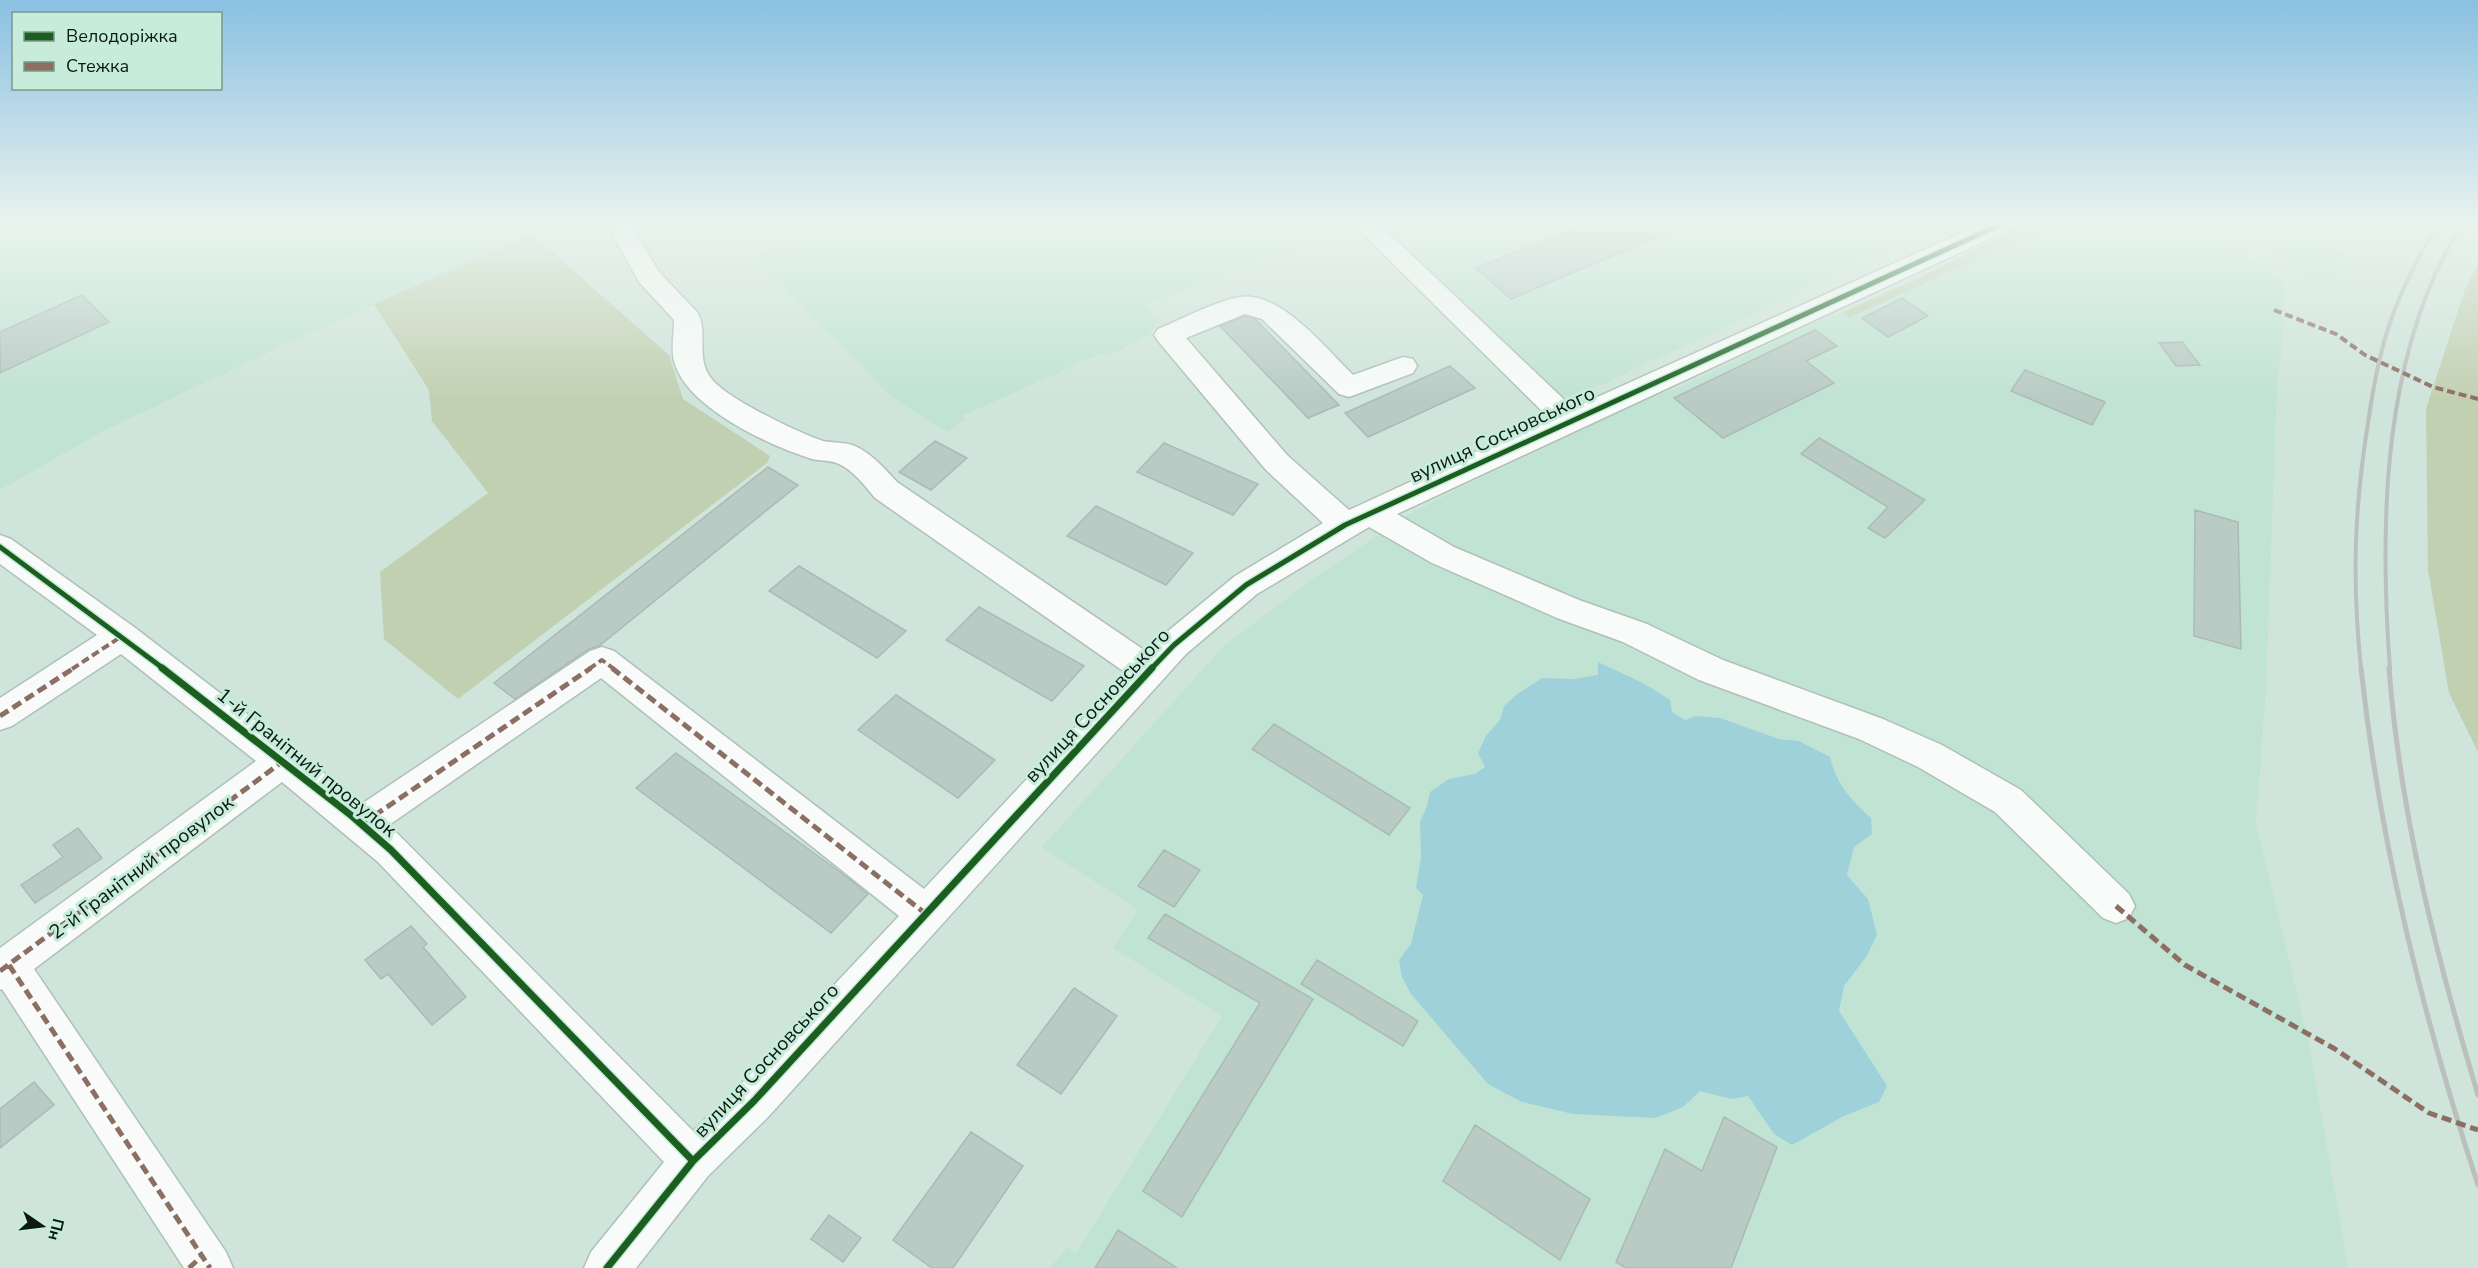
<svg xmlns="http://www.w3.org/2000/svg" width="2478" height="1268" font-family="'Nunito Sans',sans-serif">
	<rect width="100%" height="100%" fill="#cfe4da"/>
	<path fill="#c1e3d3" d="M0,221H561L299,338L105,430L0,490Z
		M846,221H1356L1349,230L1144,305L1157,321L1149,336L1105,357L1102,353L962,416L965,419L947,432L892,397L752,256Z
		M1366,221H1954L1570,399L1559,395Z
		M2061,221H2204L2284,283L2283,339L2277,384L2266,689L2256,823L2310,1048L2348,1268H1050L1068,1246L1076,1254L1222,1016L1113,948L1138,910L1042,847L1224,646L1310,581L1406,516L1458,489L1655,395L1675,389L1810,325L1843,312L1850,318Z
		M2234,221H2337L2318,244L2344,254L2337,263L2341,274L2335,282L2314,284Z"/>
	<path fill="#c2d0b2" d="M2032,221H2061L1849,318L1843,312L1916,279Z
		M532,234L669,355L683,399L770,456L767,463L458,699L384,639L380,572L488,493L432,421L429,390L374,304Z
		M2478,263V752L2449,693L2428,570L2426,409L2464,292Z"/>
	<path fill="#9ed1d9" d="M1598,662L1643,683L1670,700L1672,712L1685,720L1696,716L1720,718L1779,739L1799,741L1830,757C1837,785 1850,799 1871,818L1872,834L1854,847L1847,875L1868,899L1877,935L1866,957L1844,986L1839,1011L1887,1086L1879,1102L1844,1116L1792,1145L1774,1134L1748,1096L1731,1099L1700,1091L1683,1107L1655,1118L1573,1114L1522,1102L1488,1084L1411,994L1402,977L1399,960L1411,944L1423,895L1416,888L1421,857L1420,822L1427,806L1430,792L1449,779L1475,774L1485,767L1478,753L1486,736L1500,720L1504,706L1516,695L1542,678L1574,679L1598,675Z"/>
	<path fill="#bacbc6" stroke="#aabbb6" stroke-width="1.5" d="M1592,221H1695L1511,299L1476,268Z
		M82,295L109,322L0,373V332Z
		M1902,298L1928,316L1888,337L1862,318Z
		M1245,316L1255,319L1339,405L1308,418L1220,326Z
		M1815,330L1837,346L1806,361L1834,383L1723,438L1674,398Z
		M2182,342L2200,365L2176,366L2159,343Z
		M1450,366L1475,388L1368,437L1345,413Z
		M2025,370L2105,402L2092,425L2011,391Z
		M1819,438L1925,500L1885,538L1868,528L1888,507L1801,454Z
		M935,441L967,458L931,490L899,472Z
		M1164,443L1258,484L1233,515L1137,472Z
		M768,467L798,485L599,646L589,649L515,699L494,683Z
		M1096,506L1193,553L1166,585L1067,536Z
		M2195,510L2238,522L2241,649L2194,636Z
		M799,566L906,631L877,658L769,591Z
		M979,607L1084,666L1052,701L946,640Z
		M896,695L995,760L958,798L858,730Z
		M1274,724L1410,808L1389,835L1252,749Z
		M676,753L840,872L868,894L831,933L636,788Z
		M78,828L102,858L35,903L21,885L63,857L53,845Z
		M1164,850L1200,870L1174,907L1138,886Z
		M1165,914L1313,999L1182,1217L1143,1191L1260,1003L1148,938Z
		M411,926L427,944L423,947L466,997L432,1025L388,974L381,979L365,960Z
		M1317,960L1418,1021L1403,1046L1301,984Z
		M1074,988L1117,1016L1061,1094L1017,1065Z
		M34,1082L54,1105L0,1148V1109Z
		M1724,1117L1777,1147L1731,1268H1626L1616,1262L1665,1149L1702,1171Z
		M1475,1125L1590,1199L1560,1260L1443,1181Z
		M971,1132L1023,1166L953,1268H932L893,1240Z
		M829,1215L861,1238L843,1262L811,1239Z
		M1118,1230L1177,1268H1095Z"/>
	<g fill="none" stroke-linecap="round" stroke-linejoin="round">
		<defs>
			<path id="minor" d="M605,221H629L659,272L697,312C709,331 695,358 711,378C725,398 799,433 823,441C834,443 845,442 855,446C871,453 885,469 897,482L1147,652L1162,636L1235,576L1323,523L1266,470L1158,341L1154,335L1158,329C1182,319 1216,301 1240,297C1280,290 1326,349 1353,375L1403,357L1413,359L1417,366L1413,373L1349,397L1339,394L1262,319L1245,314L1186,338L1288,456L1349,510L1549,418L1350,221H1376L1573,408L1988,221H2020L2017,226L1397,514L1454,547L1579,600L1647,624L1723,660L1883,719L1942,745L2021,790L2129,894L2135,906L2129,918L2116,923L2103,918L1995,812L1918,767L1859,739L1699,680L1623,642L1557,618L1432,563L1369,527L1257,594L1186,654L769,1116L708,1176L636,1268H584L591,1252L664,1162L378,862L282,782L34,969L226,1252L233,1268H184L2,989L0,990V948L256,761L121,654L12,726L0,730V698L97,635L0,564V535L11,539L134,627L363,803L590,651L602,647L614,651L924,889L1126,673L875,498C865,486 853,470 839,464C831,460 820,461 812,459C769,445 686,408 674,361C671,349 674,333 674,320L639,282ZM601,678L899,916L739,1086L693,1131L389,825Z"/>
		</defs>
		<use href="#minor" stroke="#afc0b8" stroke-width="3"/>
		<use href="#minor" fill="#f8fbf9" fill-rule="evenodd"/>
		<path stroke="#bbbfbd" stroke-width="4" d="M2361,669C2352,581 2354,510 2368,423C2373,388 2379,353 2391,320C2403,285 2421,253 2439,221
			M2390,669C2379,522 2382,348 2464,221"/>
		<path stroke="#bbbfbd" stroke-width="5" d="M2361,668C2380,845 2423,1016 2478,1185
			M2389,668C2400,814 2436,955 2478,1095"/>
		<path stroke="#8d6e63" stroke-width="4" stroke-dasharray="8 4" stroke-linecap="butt" d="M2274,310L2336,334L2365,355L2433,387L2478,399
			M72,669L122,636
			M589,669L602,660L614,669"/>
		<path stroke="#8d6e63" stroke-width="5" stroke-dasharray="10 5" stroke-linecap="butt" d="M612,668L926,914
			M0,716L74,668
			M362,824L591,668
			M2116,906L2185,965L2335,1049L2429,1113L2478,1130
			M9,965L210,1268
			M0,971L282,762
			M189,1268L202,1256"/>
		<defs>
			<path id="cycleway-far1" d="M0,547L164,669
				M1151,669L1174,645L1246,585L1345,525L2008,221"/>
			<path id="cycleway" d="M162,668L352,816L391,850L693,1161
				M607,1268L693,1161L754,1101L1152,668"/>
		</defs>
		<use href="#cycleway-far1" stroke="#c7ecda" stroke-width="8"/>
		<use href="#cycleway" stroke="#c7ecda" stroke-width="10"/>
		<use href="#cycleway-far1" stroke="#1b5e20" stroke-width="5"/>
		<use href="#cycleway" stroke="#1b5e20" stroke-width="7"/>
	</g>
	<linearGradient id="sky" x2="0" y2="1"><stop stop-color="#8ac0e2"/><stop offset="0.56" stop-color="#e9f3ee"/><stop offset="1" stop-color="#e9f3ee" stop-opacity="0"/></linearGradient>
	<rect width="2478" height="398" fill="url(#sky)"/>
	<g text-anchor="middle" stroke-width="6" stroke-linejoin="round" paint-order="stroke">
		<g font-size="20" fill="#0b1913" stroke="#c7ecda">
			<text transform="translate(1502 434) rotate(-25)" y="7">вулиця Сосновського</text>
			<text transform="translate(1097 705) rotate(-47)" y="7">вулиця Сосновського</text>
			<text transform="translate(307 762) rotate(39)" y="7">1-й Гранітний провулок</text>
			<text transform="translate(141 867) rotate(-37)" y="7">2-й Гранітний провулок</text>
			<text transform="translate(766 1060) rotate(-47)" y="7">вулиця Сосновського</text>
		</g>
	</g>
	<rect x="12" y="12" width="210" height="78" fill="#c7ecda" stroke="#7c988a" stroke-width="1.5"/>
	<rect x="24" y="32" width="30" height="9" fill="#1b5e20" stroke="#7c988a" stroke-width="1.5"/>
	<text x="66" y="42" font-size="18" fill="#0b1913">Велодоріжка</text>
	<rect x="24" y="62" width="30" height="9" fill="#8d6e63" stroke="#7c988a" stroke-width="1.5"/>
	<text x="66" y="72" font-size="18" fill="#0b1913">Стежка</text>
	<g transform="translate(42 1226) rotate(104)" stroke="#c7ecda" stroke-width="4.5" paint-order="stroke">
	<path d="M0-4.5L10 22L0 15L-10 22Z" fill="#0b1913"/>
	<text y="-9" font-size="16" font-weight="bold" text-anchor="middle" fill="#0b1913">Пн</text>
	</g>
</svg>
